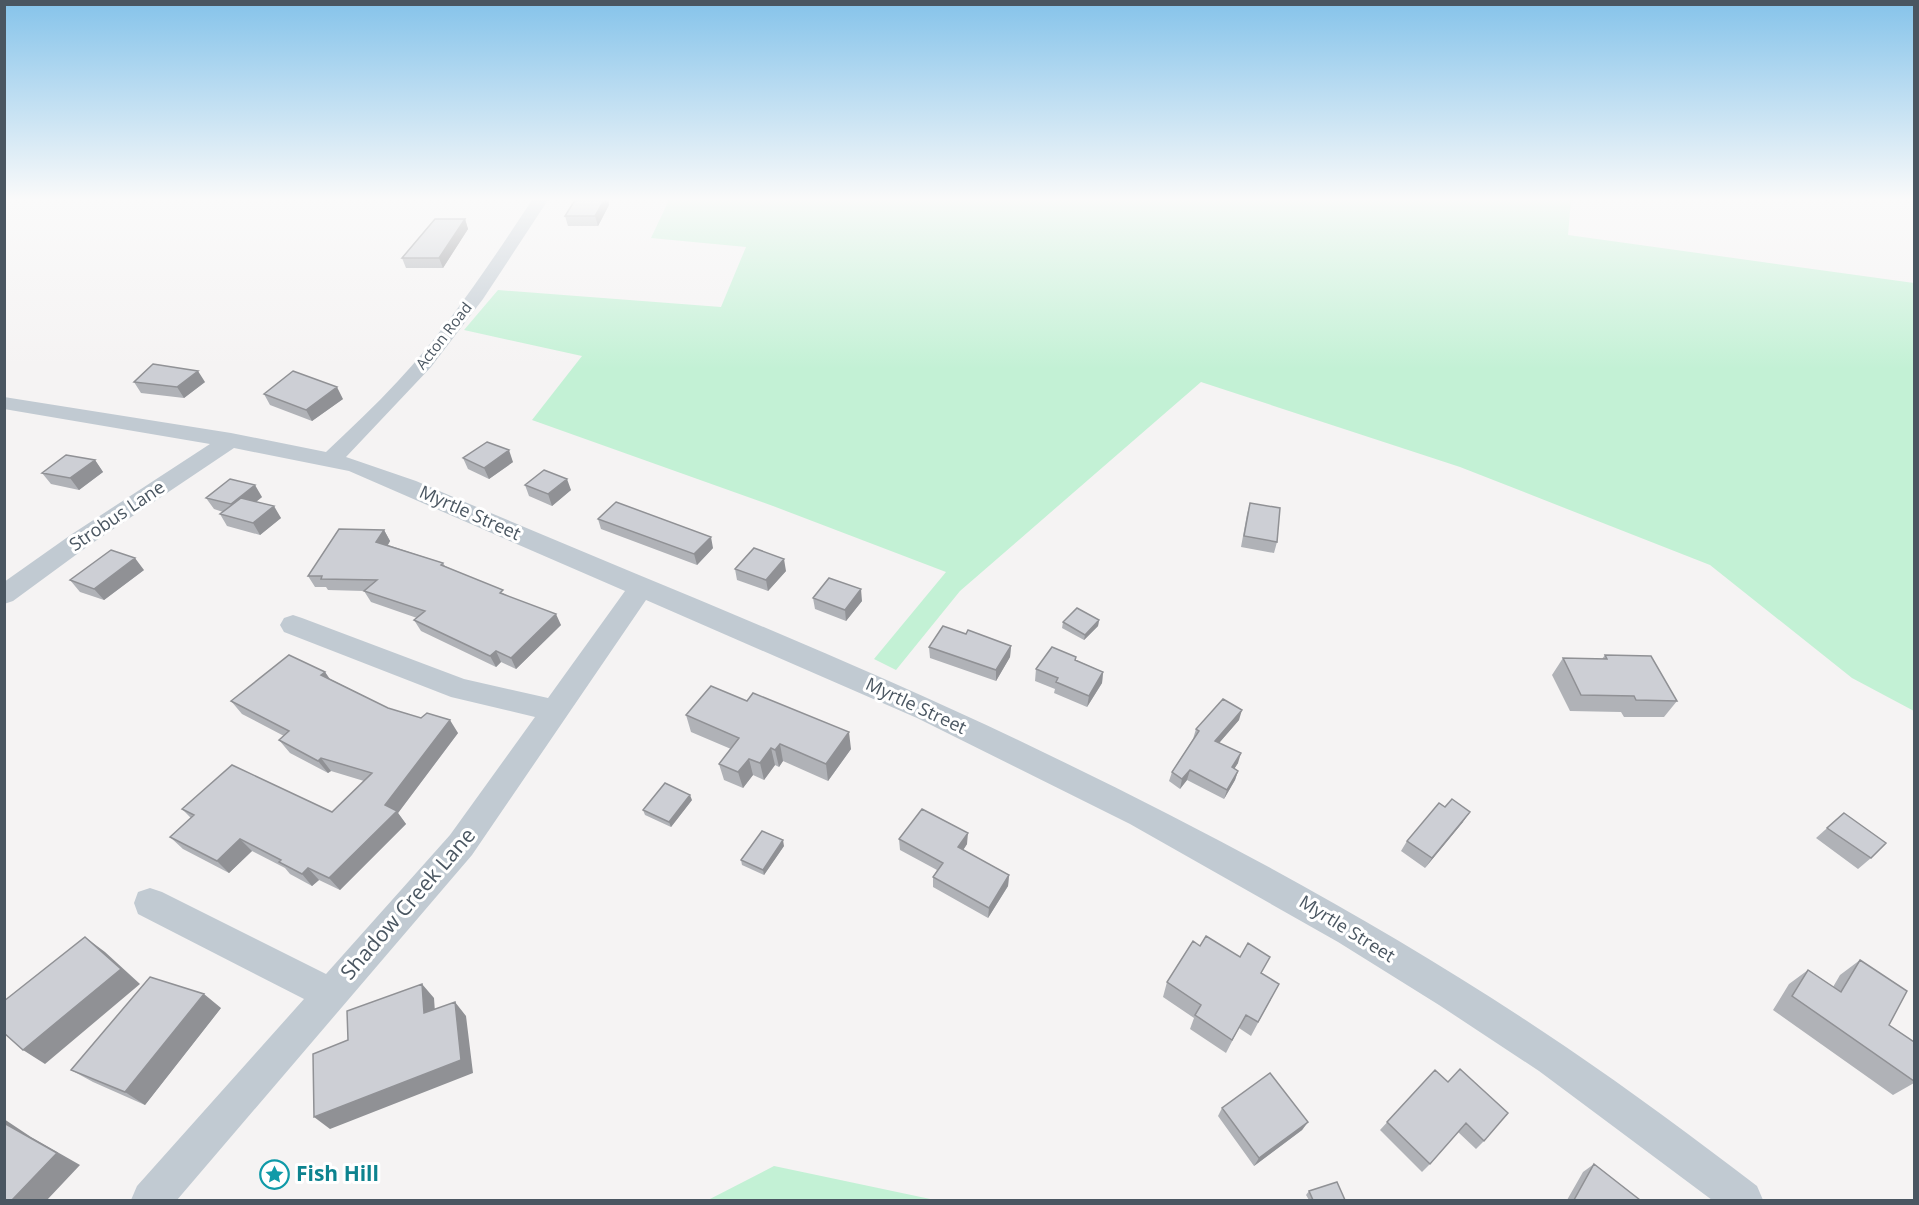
<svg xmlns="http://www.w3.org/2000/svg" width="1919" height="1205" font-family="'Open Sans',sans-serif">
	<rect width="100%" height="100%" fill="#f5f3f3"/>
	<path fill="#c3f1d5" d="M669,200H1571L1568,235L1914,283V711L1852,678L1710,565L1460,467L1201,382L960,591L896,670L874,659L946,572L773,506L532,420L582,356L464,330L498,290L721,307L746,247L651,238Z
		M774,1166L935,1200H708Z"/>
	<g fill="none" stroke-linecap="round" stroke-linejoin="round">
		<path fill="#c1cad2" fill-rule="evenodd" d="M532,200H548L483,299L431,367L346,457L416,481C626,572 841,654 1047,754C1226,840 1401,935 1566,1047C1631,1091 1694,1138 1757,1186L1763,1200H1712L1539,1071L1439,1005L1338,942L1130,824L917,718L646,600L472,855L177,1200H131L137,1186L304,999L138,914L134,903L138,892L150,888L162,892L326,974L450,835L535,717L451,697L284,632L280,625L284,618L293,615L302,618L464,679L548,698L625,591L349,471L234,448L88,546L13,601L4,604V582L72,534L210,444L4,409V397L231,433L326,452C350,429 375,406 398,381C449,326 491,262 532,200Z"/>
	</g>
	<path fill="#b0b2b7" d="M575,200H608L609,205L598,226H568L565,216Z
		M465,219L468,229L443,268H406L402,258Z
		M134,382H205L184,398L141,393Z
		M264,394L343,399L312,421L270,405Z
		M463,458L513,462L489,479L468,469Z
		M95,460L103,472L79,490L51,484L42,473Z
		M525,485L571,490L552,506L529,496Z
		M262,497L256,502L281,518L260,535L227,526L220,514L223,512L214,509L206,498Z
		M1250,503L1277,542L1274,553L1241,547L1247,514Z
		M598,519L713,548L697,565L601,529Z
		M384,530L390,541L388,545L443,563L445,566L505,594L561,625L516,669L501,662L496,667L421,631L414,620L417,618L371,602L364,591L328,590L326,587H315L308,576Z
		M735,569L786,571L768,591L737,580Z
		M144,570L104,600L80,592L70,580Z
		M813,598L862,601L846,621L815,609Z
		M1099,620L1098,626L1084,640L1062,628L1063,622Z
		M966,634L1011,646L1010,657L996,681L930,658L929,647Z
		M1605,655L1677,701L1664,717H1624L1621,712L1570,711L1552,675L1563,658L1602,659Z
		M1076,657V660L1103,672L1102,683L1087,707L1054,693L1055,689L1035,681L1036,669Z
		M325,672L330,679L388,708L458,733L398,813L406,824L340,890L319,880L312,886L290,874L285,868L252,851L229,873L183,849L170,837L191,818L182,809L332,812L364,781L331,771L328,773L290,753L279,740L284,736L242,714L231,701Z
		M686,715L851,749L828,781L783,761L779,767L775,765L764,780L753,775L743,788L724,780L719,764L731,749L691,732Z
		M1239,720L1219,743L1238,763L1234,769L1238,771L1235,780L1224,799L1187,780L1180,789L1169,781L1172,772L1193,739L1196,729Z
		M692,800L671,827L645,815L643,810Z
		M1445,807L1463,822L1425,868L1401,851L1407,841Z
		M1844,813L1871,858L1858,869L1816,838Z
		M899,839L967,844L963,850L1009,875L1008,886L988,918L933,887V877L937,870L900,850Z
		M784,846L764,875L742,865L741,860Z
		M1200,946L1262,974L1279,984L1251,1036L1239,1028L1226,1053L1190,1029L1194,1018L1163,997L1167,982Z
		M1860,960L1889,1025L1914,1042V1083L1893,1095L1773,1010L1789,984L1808,970L1833,987L1840,975Z
		M221,1008L145,1105L93,1082L71,1070Z
		M1435,1070L1484,1141L1476,1149L1458,1132L1430,1164L1422,1172L1380,1130Z
		M1222,1108L1308,1122L1302,1130L1254,1166L1218,1116Z
		M1594,1164L1640,1200H1567L1583,1172Z
		M1309,1191L1345,1200H1309L1306,1195Z"/>
	<path fill="#909195" d="M604,200H608L609,205L598,226L595,216Z
		M465,219L468,229L443,268L439,258Z
		M198,371L205,382L184,398L177,387Z
		M337,387L343,399L312,421L306,410Z
		M509,450L513,462L489,479L484,468Z
		M95,460L103,472L79,490L70,478Z
		M567,479L571,490L552,506L548,494Z
		M255,485L262,497L238,516L231,504Z
		M274,506L281,518L260,535L253,523Z
		M384,530L390,541L383,553L376,542Z
		M711,537L713,548L697,565L694,554Z
		M135,558L144,570L104,600L94,589Z
		M784,559L786,571L768,591L766,580Z
		M861,589L862,601L846,621L845,610Z
		M556,614L561,625L516,669L511,658Z
		M1099,620L1098,626L1084,640L1085,635Z
		M1011,646L1010,657L996,681V670Z
		M496,651L501,662L496,667L490,656Z
		M325,672L334,686L321,675Z
		M1103,672L1102,683L1087,707L1089,696Z
		M1242,710L1239,720L1213,750L1215,741Z
		M450,720L458,733L398,813L406,824L340,890L329,878Z
		M849,732L851,749L828,781L826,764Z
		M780,744L783,761L779,767L775,750Z
		M771,748L775,765L764,780L760,763Z
		M1241,753L1238,763L1229,777L1232,767Z
		M321,758L331,771L328,773L318,761Z
		M749,759L753,775L743,788L738,772Z
		M1190,770L1187,780L1180,789L1182,779Z
		M1238,771L1235,780L1224,799L1227,790Z
		M690,795L692,800L671,827L669,822Z
		M1470,812L1463,822L1425,868L1432,858Z
		M968,833L967,844L958,858V847Z
		M240,839L252,851L229,873L217,861Z
		M783,840L784,846L764,875L763,870Z
		M308,868L319,880L312,886L302,874Z
		M1009,875L1008,886L988,918L989,908Z
		M85,937L105,952L140,984L45,1064L23,1050Z
		M422,984L434,998L436,1027L424,1013Z
		M204,994L221,1008L145,1105L125,1092Z
		M455,1002L466,1016L473,1073L330,1129L314,1117Z
		M4,1119L31,1137L80,1165L47,1200H12Z
		M1308,1122L1302,1130L1254,1166L1259,1158Z"/>
	<path fill="#cdcfd5" stroke="#909195" stroke-width="1.5" d="M575,200H604L595,216H565Z
		M435,219H465L439,258H402Z
		M153,364L198,371L177,387L134,382Z
		M293,371L337,387L306,410L264,394Z
		M487,442L509,450L484,468L463,458Z
		M66,455L95,460L70,478L42,473Z
		M544,470L567,479L548,494L525,485Z
		M230,479L255,485L231,504L206,498Z
		M241,498L274,506L253,523L220,514Z
		M616,502L711,537L694,554L598,519Z
		M1250,503L1280,508L1277,542L1244,536Z
		M339,529L384,530L376,542L443,563L441,565L503,590L500,593L556,614L511,658L496,651L490,656L414,620L425,611L364,591L377,580L321,579L322,576H308Z
		M754,548L784,559L766,580L735,569Z
		M111,550L135,558L94,589L70,580Z
		M829,578L861,589L845,610L813,598Z
		M1077,608L1099,620L1085,635L1063,622Z
		M943,626L966,634L968,630L1011,646L996,670L929,647Z
		M1052,647L1076,657L1075,660L1103,672L1089,696L1056,682L1058,678L1036,669Z
		M289,655L325,672L321,675L388,708L421,718L427,713L450,720L385,805L397,811L329,878L308,868L302,874L279,862L281,860L240,839L217,861L170,837L194,815L182,809L232,765L332,812L372,773L321,758L318,761L279,740L289,731L231,701Z
		M1605,655L1651,656L1677,701L1636,700L1634,696L1581,695L1563,658L1607,659Z
		M711,686L747,701L753,693L849,732L826,764L780,744L775,750L771,748L760,763L749,759L738,772L719,764L739,738L686,715Z
		M1223,699L1242,710L1215,741L1241,753L1232,767L1238,771L1227,790L1190,770L1182,779L1172,772L1199,731L1196,729Z
		M665,783L690,795L669,822L643,810Z
		M1452,799L1470,812L1432,858L1407,841L1439,803L1445,807Z
		M922,809L968,833L958,847L1009,875L989,908L933,877L943,863L899,839Z
		M1844,813L1886,843L1871,858L1827,828Z
		M762,831L783,840L763,870L741,860Z
		M1206,936L1240,957L1248,943L1270,957L1261,973L1279,984L1258,1022L1246,1015L1232,1040L1195,1015L1201,1005L1167,982L1193,941L1200,946Z
		M85,937L121,969L23,1050L4,1033V1001Z
		M1860,960L1907,991L1889,1025L1914,1042V1081L1792,996L1808,970L1841,992Z
		M150,977L204,994L125,1092L71,1070Z
		M422,984L424,1013L455,1002L461,1060L314,1117L313,1054L348,1040L347,1011Z
		M1460,1069L1508,1113L1484,1141L1466,1123L1430,1164L1387,1122L1435,1070L1448,1082Z
		M1270,1073L1308,1122L1259,1158L1222,1108Z
		M4,1123L57,1153L12,1200H4Z
		M1594,1164L1640,1200H1574Z
		M1337,1182L1345,1200H1313L1309,1191Z"/>
	<linearGradient id="sky" x2="0" y2="1"><stop stop-color="#85c3ea"/><stop offset="0.54" stop-color="#fafafa"/><stop offset="1" stop-color="#fafafa" stop-opacity="0"/></linearGradient>
	<rect width="1919" height="369" fill="url(#sky)"/>
	<defs>
		<symbol id="sight-ring" viewBox="-11 -11 22 22"><circle r="9.5" fill="#fff" stroke="#0f9aa8" stroke-width="1.5"/><path d="M0-6L1.8-2.2L6-1.7L2.9 1.2L3.7 5.4L0 3.3L-3.7 5.4L-2.9 1.2L-6-1.7L-1.8-2.2Z" fill="#0f9aa8"/></symbol>
	</defs>
	<g fill-rule="evenodd">
		<use href="#sight-ring" x="258" y="1158" width="33" height="33"/>
	</g>
	<g text-anchor="middle" stroke-width="6" stroke-linejoin="round" paint-order="stroke">
		<g font-size="15" fill="#4a5661" stroke="#fff">
			<text transform="translate(444 336) rotate(-52)" y="5">Acton Road</text>
		</g>
		<g font-size="18" fill="#4a5661" stroke="#fff">
			<text transform="translate(470 513) rotate(24)" y="6">Myrtle Street</text>
			<text transform="translate(117 516) rotate(-34)" y="6">Strobus Lane</text>
			<text transform="translate(916 706) rotate(25)" y="6">Myrtle Street</text>
			<text transform="translate(1347 929) rotate(32)" y="6">Myrtle Street</text>
		</g>
		<g font-size="21" fill="#4a5661" stroke="#fff">
			<text transform="translate(408 904) rotate(-49)" y="7">Shadow Creek Lane</text>
		</g>
		<g font-size="21" font-weight="bold" fill="#0d838f" stroke="#fff" text-anchor="start">
			<text x="296" y="1181">Fish Hill</text>
		</g>
	</g>
	<rect width="1919" height="1205" fill="none" stroke="#4a5661" stroke-width="12"/>
</svg>
